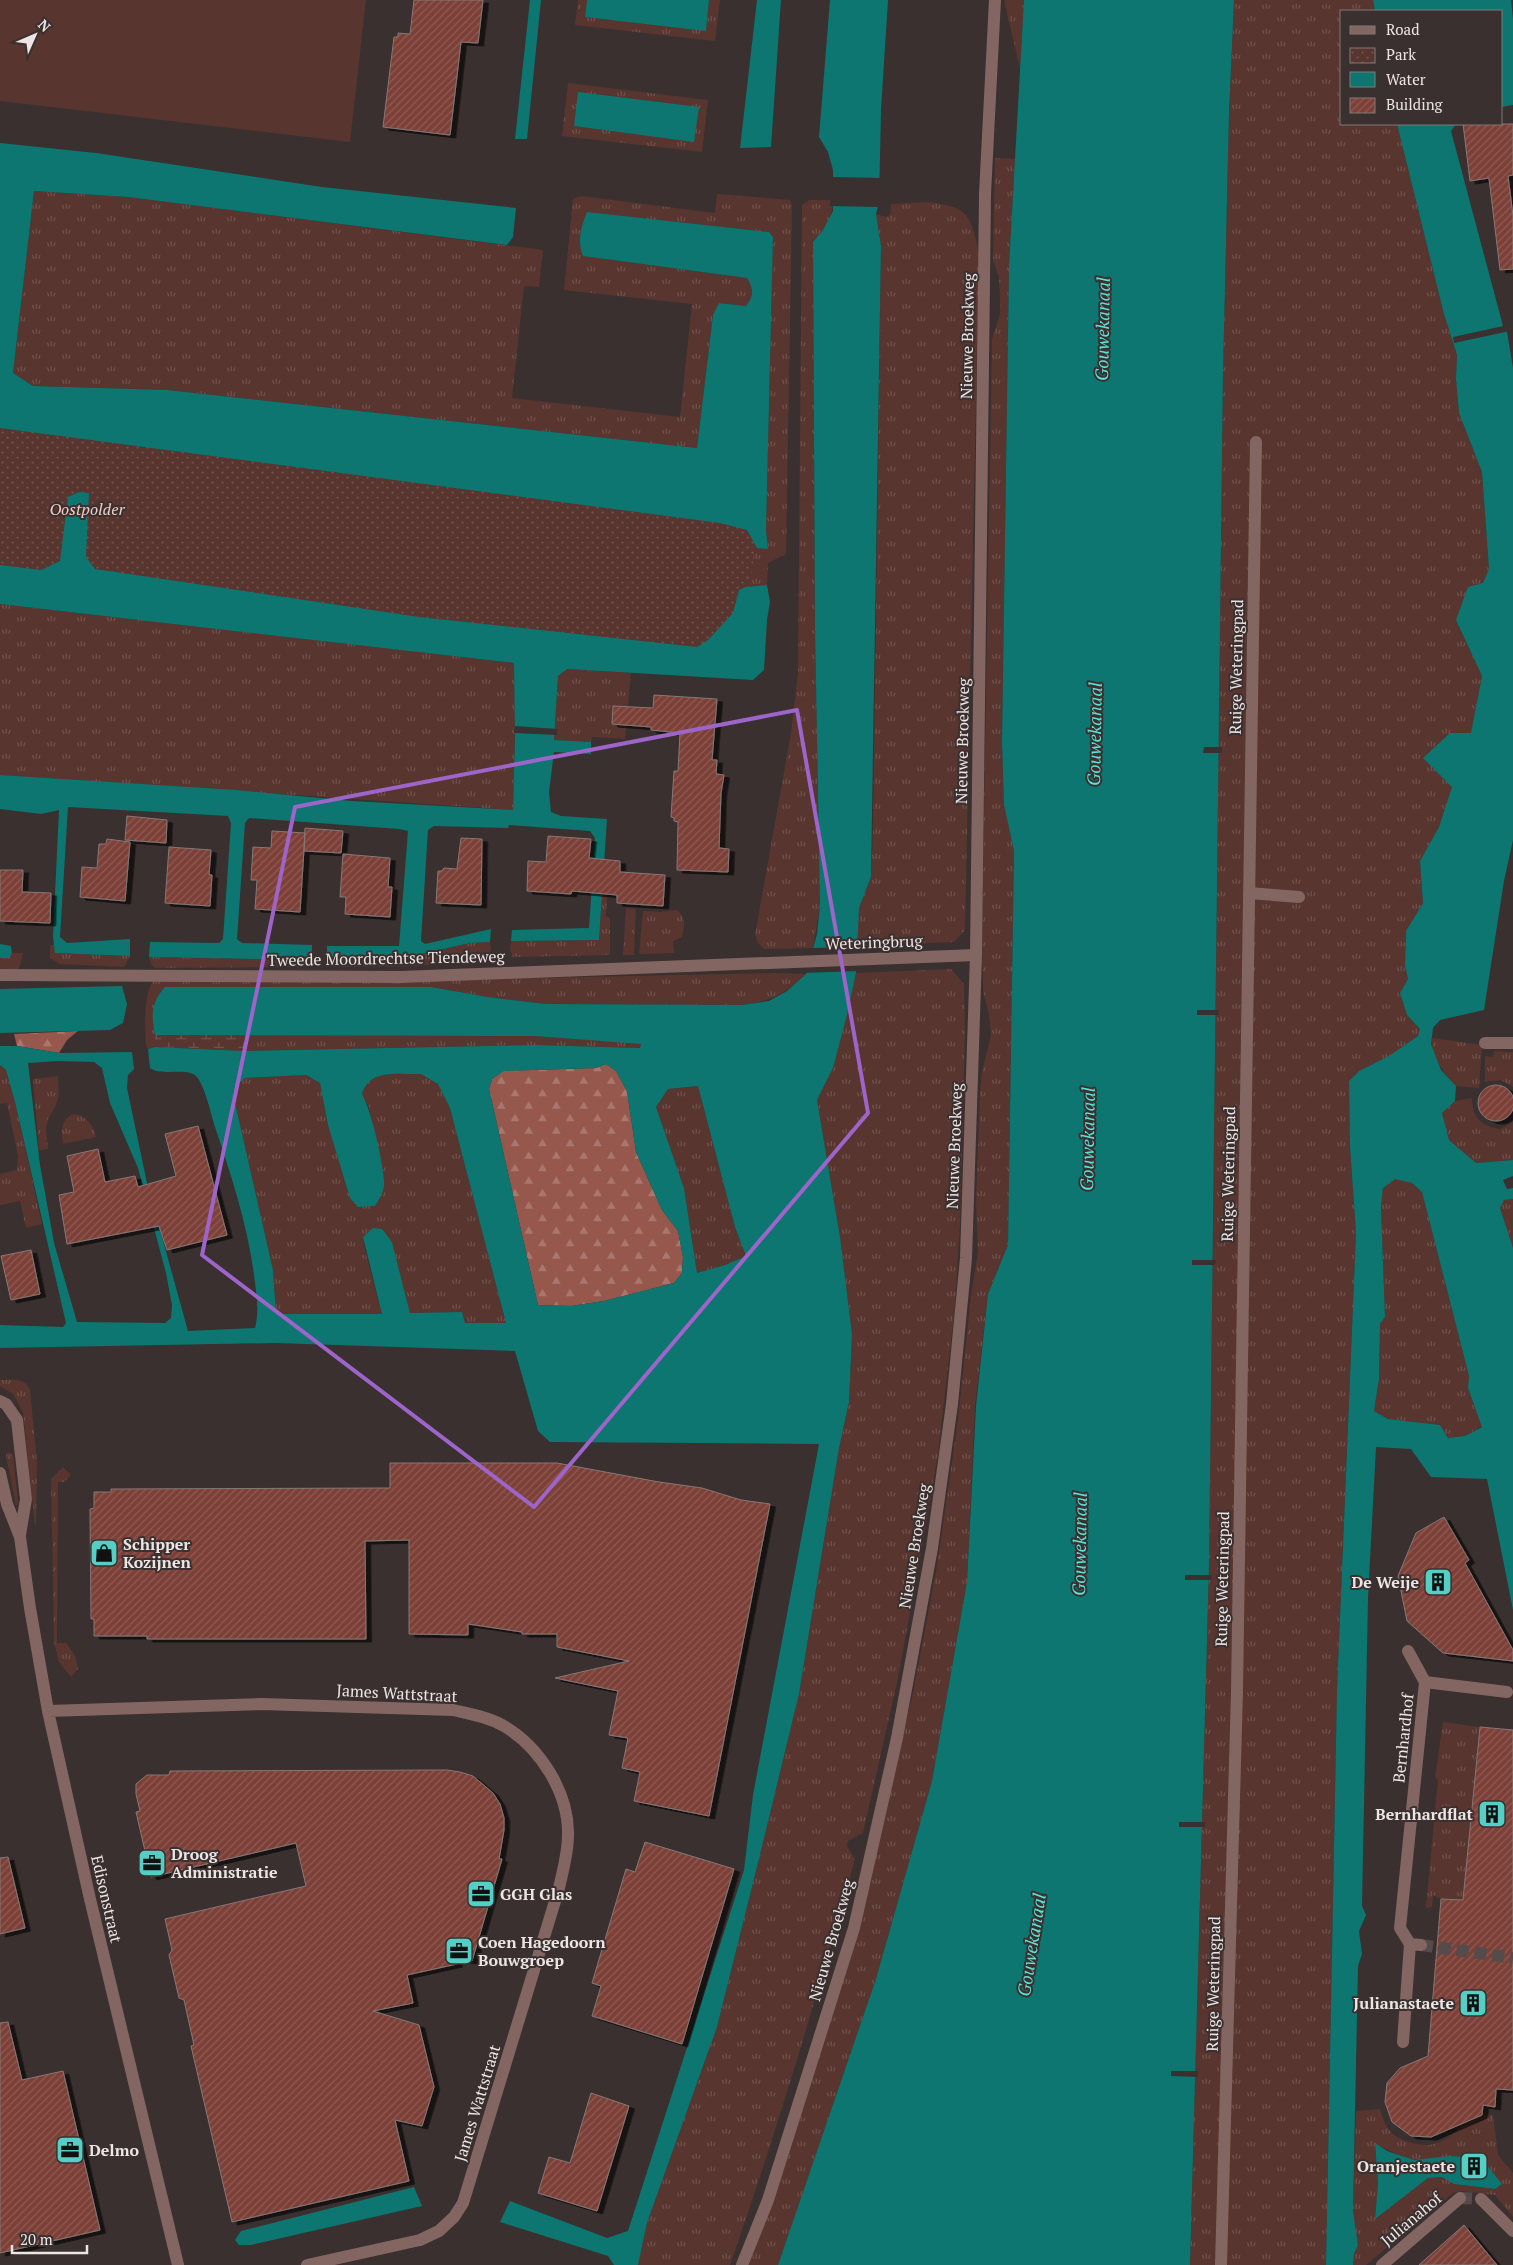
<svg xmlns="http://www.w3.org/2000/svg" width="1513" height="2265" font-family="'PT Serif',serif">
	<defs>
		<pattern id="grass-tufts" width="24" height="20" patternUnits="userSpaceOnUse" patternTransform="scale(1.25)"><rect width="24" height="20" fill="#58352f"/><path d="M3 7l-1-3M5 7V3M7 7l1-3M15 17l-1-3M17 17v-4M19 17l1-3" fill="none" stroke="#70524d"/></pattern>
		<pattern id="forest-firs" width="22" height="20" patternUnits="userSpaceOnUse" patternTransform="scale(1.25)"><rect width="22" height="20" fill="#96574d"/><path d="M5 1l3.5 6h-7zM16 11l3.5 6h-7z" fill="#aa776f"/></pattern>
		<pattern id="wetland-marsh" width="20" height="14" patternUnits="userSpaceOnUse" patternTransform="scale(1.25)"><rect width="20" height="14" fill="#58352f"/><path d="M1 5h8M5 5V1M11 12h8M15 12V8" fill="none" stroke="#70524d"/></pattern>
		<pattern id="park-dots" width="8" height="8" patternUnits="userSpaceOnUse" patternTransform="scale(1.25)"><rect width="8" height="8" fill="#58352f"/><path d="M2 2h.1M6 6h.1" fill="none" stroke="#70524d" stroke-width="1.8" stroke-linecap="round"/></pattern>
		<pattern id="building-hatch" width="6" height="6" patternUnits="userSpaceOnUse" patternTransform="scale(1.25)"><rect width="6" height="6" fill="#7c4037"/><path d="M-1 1l2-2M0 6l6-6M5 7l2-2" fill="none" stroke="#8f5b54"/></pattern>
		<filter id="shadow"><feDropShadow dx="5.5" dy="3" stdDeviation="0" flood-color="#0009"/></filter>
	</defs>
	<rect width="100%" height="100%" fill="#3a302f"/>
	<path fill="url(#grass-tufts)" fill-rule="evenodd" d="M578,0H587L585,17L706,30L709,0H720L715,41L575,25Z
		M1004,0H1024L1020,68Z
		M1234,0H1373L1375,11H1342V124H1397L1444,314L1457,355L1456,379L1459,413L1482,472L1489,569L1483,583L1456,620L1482,676L1471,734L1439,827L1420,861L1423,903L1406,931L1405,966L1408,979L1400,993L1407,1015L1420,1029L1418,1036L1390,1056L1359,1071L1349,1081L1350,1147L1356,1233L1337,1690L1326,2265H1190L1209,1566L1223,372L1229,113Z
		M568,83L708,100L702,152L562,136Z
		M995,158L1015,159L1009,265L1002,742L1004,805L1014,851L1008,1245L988,1294L975,1406L967,1582L932,1781L876,1979L778,2265H746L888,1800L912,1698L937,1566L958,1420L971,1296L978,1252L976,1201L980,1093L982,1072L991,1035L989,1014L983,991L982,937L992,339L1000,314V297L999,277L993,260Z
		M34,191L128,197L543,250L539,287L524,286L512,398L680,417L692,304L564,290L573,199L581,196L715,213L717,194L790,200L792,205L786,554L768,563L767,585L745,587L720,523L768,548L766,530L773,237L769,232L587,213L584,256L748,278C754,290 754,295 746,306L720,303L713,315L697,448L167,390L33,386L13,373Z
		M809,200H833C833,217 824,230 813,243L815,628L820,905L813,948L764,949L758,943L755,935L791,733L798,673L802,205Z
		M928,202C968,207 970,213 979,252L965,930L954,942L857,946L859,908L871,877L873,829L881,246L876,214L886,217L890,215L891,204Z
		M0,604L515,663V736L513,810L0,775Z
		M567,669L631,673L625,739L592,737L591,742L554,740L558,676Z
		M602,895H607L606,916L610,918V955L513,957L510,950L511,941L599,940Z
		M626,908L636,909L634,955H623Z
		M677,910C687,919 684,926 682,937L673,941L674,953L639,954L643,911L660,912Z
		M490,942L491,949L486,960L416,966L332,967L330,961L403,958L470,943Z
		M54,945L56,953L130,956L124,967L60,964L50,958V946Z
		M12,953H23L20,966L17,969H0V958H8Z
		M149,957L307,960L302,967L155,968L151,964Z
		M951,969L964,984L965,1032L960,1223L955,1306L938,1454L926,1524L898,1678L863,1833L848,1841L847,1846L855,1859C817,1996 777,2131 730,2265H638L647,2223L717,2027L757,1867L799,1694L839,1448L849,1402L852,1334L840,1237L817,1100L833,1068L856,973Z
		M772,973L806,974C782,996 773,1000 742,1005L546,1004L488,997L431,987H166C146,1006 156,1023 155,1047L148,1049L146,1046C145,1030 143,993 154,980H443Z
		M244,1035L535,1036L642,1043L641,1048L535,1045L245,1051Z
		M1432,1038L1482,1045L1479,1088L1456,1086C1444,1073 1430,1056 1432,1038Z
		M1494,1051L1513,1052V1087L1501,1080L1485,1082V1056L1493,1057Z
		M0,1065L6,1070L15,1102L42,1224L26,1228L20,1201L0,1205V1174L17,1170L18,1156L7,1103L0,1104Z
		M421,1074L438,1084L450,1108L506,1323H465L462,1312L410,1313L392,1242L373,1228L363,1237L366,1254L382,1314H276L273,1270L233,1094L237,1085L245,1078L306,1075L320,1083L328,1125L384,1182L369,1107L362,1094C370,1068 399,1075 421,1074Z
		M58,1076L59,1096L55,1107L48,1119L46,1128L48,1149L39,1150L33,1079Z
		M698,1086L735,1227L746,1256L725,1265L697,1273L684,1188L656,1107L668,1089Z
		M1472,1098C1471,1117 1482,1127 1500,1129L1513,1122V1160L1476,1163L1449,1140L1442,1113L1455,1101Z
		M74,1114C88,1117 93,1125 96,1137L63,1144C61,1132 60,1119 74,1114Z
		M1395,1178L1412,1183L1422,1192L1469,1376L1468,1388L1482,1426L1465,1436L1448,1439L1440,1425L1388,1419L1374,1411L1379,1379L1380,1323L1385,1317L1381,1207L1383,1188Z
		M1513,1199V1248L1500,1208L1504,1200Z
		M0,1380C11,1380 25,1377 30,1390L37,1462L36,1525H35L23,1413L13,1394L0,1386Z
		M8,1452L13,1454L18,1503L16,1506L6,1455Z
		M63,1467L71,1475L64,1482H58L57,1643H66L75,1655L78,1669L71,1677L59,1662L54,1642L51,1479Z
		M1443,1722L1479,1727L1463,1900L1441,1899L1433,1895L1432,1907L1426,1908L1438,1779L1435,1778Z
		M1380,2109C1382,2115 1384,2122 1387,2127C1393,2136 1400,2139 1409,2142C1435,2152 1456,2136 1469,2113L1493,2115L1498,2155L1513,2173V2217L1495,2195L1462,2191L1453,2193L1366,2265H1353L1354,2254L1358,2245L1353,2211L1356,2111ZM1375,2144C1414,2164 1459,2173 1502,2184L1495,2189L1454,2184L1443,2177L1428,2178L1375,2218L1378,2184Z"/>
	<path fill="url(#forest-firs)" d="M78,1031L67,1040L59,1053L17,1046L14,1034Z
		M606,1064L616,1071L627,1091L636,1152L662,1210L678,1231L683,1257L682,1273L674,1283L604,1301L571,1306L538,1305L489,1089L492,1079L503,1071L596,1068Z"/>
	<path fill="url(#wetland-marsh)" d="M155,1035H244L245,1051L155,1047Z"/>
	<path fill="url(#park-dots)" d="M0,415L758,513L748,609L719,642L666,664L0,581Z"/>
	<path fill="#58352f" d="M0,0H366L350,142L0,101Z"/>
	<path fill="#0d7670" fill-rule="evenodd" d="M530,0H541L527,139H515Z
		M587,0H709L706,31L585,17Z
		M757,0H781L771,147L740,148Z
		M830,0H888L881,110L879,202L876,214L881,246L871,877L859,908L856,973L847,1015L833,1068L817,1100L840,1237L852,1334L849,1402L839,1448L799,1694L757,1867L717,2027L647,2223L638,2265H614L608,2256L500,2222L510,2201L607,2238L628,2231L744,1870L753,1795L819,1444L550,1442L538,1431L515,1351L276,1343L0,1348V1325L63,1327L66,1323L15,1102L6,1070L0,1065V1046H17L59,1053L132,1052L134,1069L128,1075L127,1088L147,1183L188,1331L255,1328C259,1312 257,1298 255,1283C249,1229 232,1178 215,1127C211,1114 205,1087 197,1077C188,1066 162,1077 150,1068L148,1049L155,1047L245,1051L535,1045L640,1048L641,1044L535,1036L155,1035C151,1015 151,1002 165,987H431L488,997L546,1004L742,1005L769,1001L787,991L806,974L817,934L820,905L815,628L813,242L823,230L833,211V170L828,152L819,137ZM58,1061L94,1062L102,1068L110,1103L138,1168L166,1273L172,1305L171,1318L165,1323L77,1322L54,1243L40,1165L28,1063ZM606,1064L616,1071L627,1091L636,1152L662,1210L678,1231L683,1257L682,1273L674,1283L604,1301L571,1306L538,1305L489,1089L492,1079L504,1071L596,1068ZM421,1074L438,1084L450,1108L506,1323H465L462,1312L410,1313L392,1242L382,1229L373,1228L363,1237L382,1314H276L273,1270L233,1094L237,1085L245,1078L306,1075L320,1083L328,1125L350,1198L358,1207L375,1206C380,1198 385,1190 384,1180C382,1159 372,1112 362,1094C370,1068 399,1075 421,1074ZM698,1086L735,1227L746,1256L725,1265L697,1273L684,1188L656,1107L668,1089Z
		M1024,0H1234L1229,113L1223,372L1209,1566L1190,2265H778L876,1979L932,1781L967,1582L976,1406L988,1294L1008,1245L1014,851L1004,805L1002,742L1009,265Z
		M1373,0H1511L1513,19V105L1502,107V11H1375Z
		M578,92L699,107L694,142L574,126Z
		M1397,124H1456L1451,131L1503,326H1506L1513,368V840L1504,881L1484,1010L1440,1020L1433,1028L1431,1044L1441,1070L1456,1086L1455,1101L1442,1113L1449,1140L1476,1163L1513,1160V1176L1503,1180L1507,1189L1513,1188V1199L1504,1200L1500,1208L1513,1248V1610L1487,1479L1431,1477L1411,1449L1376,1447L1368,1598L1362,1906L1366,1915L1359,1931L1362,1954L1358,1966L1353,2211L1358,2245L1354,2254L1353,2265H1326L1337,1690L1356,1233L1350,1147L1349,1081L1359,1071L1389,1056L1418,1036L1420,1029L1407,1015L1400,993L1408,979L1405,966L1406,931L1423,903L1420,861L1439,827L1452,787L1423,758L1450,733H1471L1482,676L1456,620L1468,587L1483,583L1489,569L1482,472L1459,413L1456,379L1457,355L1444,314ZM1395,1179L1412,1183L1422,1192L1469,1376L1468,1388L1482,1427L1465,1436L1448,1438L1440,1425L1388,1419L1374,1411L1379,1379L1380,1324L1385,1317L1381,1207L1383,1188Z
		M0,143L96,153L322,187L516,208L513,237L507,245L128,197L34,191L13,373L33,386L167,390L697,448L713,315L719,303L746,306C754,295 754,290 747,278L583,256C577,241 581,227 587,212L769,232L773,237L766,530L768,549L757,548L747,530L720,523L0,428Z
		M79,492L89,493L86,557L95,569L419,617L697,647L708,640L733,613L739,590L745,587L767,585L770,602L767,620L764,670L753,680L567,669L558,676L554,740L591,742V754L554,752L549,792L551,812L561,816L607,819L599,940L511,941L512,930L589,928L595,838L590,831L509,825L508,828L434,826L428,830L421,941L425,944L491,929L490,942L470,943L403,958L330,961L327,958V946H399L408,831L399,829L249,818L245,823L237,939L242,943L312,945V957L307,960L149,957L150,942L219,943L223,939L231,823L228,816L68,807L60,937L67,943L130,939V956L55,953L53,936L59,810L41,814L0,809V775L236,790L352,801L513,810L515,736L514,663L0,604V565L41,570L60,561L68,497Z
		M0,944L11,946L12,953L9,958H0Z
		M122,986L127,1004L123,1023L110,1030L0,1033V989Z
		M1375,2143L1387,2151L1414,2160L1450,2156L1481,2158L1502,2184L1495,2189L1454,2184L1442,2177L1428,2178L1375,2219L1378,2184Z
		M414,2187L422,2206L251,2245H239L235,2240L241,2231Z"/>
	<path fill="#3a302f" d="M831,177L882,178L880,207L830,206Z
		M1508,325L1510,331L1454,343L1453,337Z
		M515,726L557,729V735L514,733Z
		M1204,747H1222V753H1203Z
		M860,947L858,971L803,973L811,948Z
		M1197,1010H1219L1218,1015H1197Z
		M1192,1260H1216L1215,1265H1192Z
		M1185,1575H1212L1211,1580H1185Z
		M1179,1822H1205V1827H1179Z
		M1171,2071H1198V2077L1171,2076Z"/>
	<path fill="url(#building-hatch)" stroke="#857977" filter="url(#shadow)" d="M414,0H483L478,43L461,42L450,135L383,127L394,37H398V33L410,34Z
		M1463,124H1513V175L1508,176L1513,216V269L1500,270L1489,178L1470,181Z
		M654,695L717,699L712,760H717L716,774L724,775L721,793L719,848L729,849L728,872L677,870L678,822L674,821V818L671,817L674,771H678L680,733L651,730V727L612,724L613,706L653,708Z
		M127,816L167,820L166,843L125,840Z
		M305,828L343,831L341,853L304,851Z
		M272,831L305,833L300,912L255,909L257,880H251L253,847L271,848Z
		M548,836L591,839L589,858L620,861V872L665,875L663,906L617,903V895L572,891L571,894L527,891L528,861L546,862Z
		M461,838L482,839L481,905L436,903L438,871H442L444,868L457,869Z
		M107,839L130,842L125,901L80,897L82,867L97,868L99,844H106Z
		M169,847L211,850L209,875H212L210,906L165,903Z
		M343,854L390,858L388,887H392L390,917L345,914L346,897H340Z
		M0,870H23L22,892L51,893L50,923L0,921Z
		M1478 1103a18 18 0 1 1 36 0a18 18 0 1 1-36 0Z
		M198,1126L227,1235L167,1250L159,1226L67,1244L59,1195L74,1192L67,1156L98,1149L105,1182L135,1176L138,1187L176,1176L165,1134Z
		M31,1250L40,1294L11,1300L1,1256Z
		M390,1463H557L659,1482L702,1488L741,1500L770,1504L709,1816L634,1801L640,1772L622,1768L628,1738L609,1735L618,1691L555,1678L629,1661L557,1647V1634H522V1632L468,1624V1635L409,1634V1540L365,1541L366,1639H147V1636H94V1619H91L90,1509L94,1508V1492H111V1489L390,1488Z
		M1444,1517L1469,1560L1465,1563L1513,1650V1661L1443,1653L1407,1621L1398,1576L1416,1533Z
		M1480,1727L1513,1730V2090L1496,2089L1495,2107L1483,2105L1482,2115L1431,2137L1411,2136L1392,2122L1385,2102L1387,2083L1400,2068L1428,2056L1441,1899L1463,1900Z
		M447,1770L460,1772L473,1776L493,1793L500,1804L504,1818V1830L499,1859H502L472,1961L456,1959L457,1964L407,1975L413,2003L373,2011L419,2025L434,2087L422,2126L395,2120L409,2181L232,2222L191,2046L194,2045L184,2000L179,1998L169,1955L172,1950L165,1919L306,1886L296,1843L151,1877L136,1812L140,1811L136,1794V1784L147,1775H169L170,1771Z
		M645,1842L734,1869L682,2044L592,2016L601,1986L592,1983L626,1869L635,1872Z
		M8,1857L25,1928L0,1934V1858Z
		M8,2022L22,2080L63,2071L100,2230L0,2253V2023Z
		M591,2093L629,2106L597,2211L538,2193L549,2157L570,2163Z
		M1464,2225L1497,2265H1419Z"/>
	<g fill="none" stroke-linecap="round" stroke-linejoin="round">
		<path stroke="#554b4a" stroke-width="12" stroke-dasharray="12 6" stroke-linecap="butt" d="M1421,1945L1513,1958
			M1460,2198L1481,2199"/>
		<path stroke="#836661" stroke-width="12" d="M1249,893L1299,897
			M0,975L401,977L976,955
			M1485,1043H1513
			M0,1401L6,1404L17,1420L26,1499L20,1535
			M0,1473L7,1504L20,1537L30,1608L48,1711L90,1899L178,2265
			M1408,1651L1425,1682
			M48,1711L261,1704L453,1710C470,1714 488,1717 504,1726C540,1747 569,1793 568,1835C568,1853 563,1870 559,1888L463,2203L454,2217L439,2231L420,2240L307,2265
			M1421,1945L1410,1944L1400,1928L1425,1682L1507,1692
			M1403,2042L1410,1944
			M1481,2199L1513,2231
			M742,2265L768,2200L854,1928L897,1738L932,1548L952,1404L966,1258L976,955L985,194L995,0
			M1221,2265L1237,1691L1256,442
			M1382,2265L1460,2198"/>
	</g>
	<path fill="none" stroke="#9d64ca" stroke-width="4" stroke-linejoin="round" d="M797,710L868,1113L534,1507L202,1255L295,807Z"/>
	<defs>
		<symbol id="shop-square" viewBox="-11 -11 22 22"><rect x="-9" y="-9" width="18" height="18" rx="4" fill="#55cec5" stroke="#3a302f"/><path d="M-5-2.5h2.3a2.7 3.5 0 0 1 5.4 0H5L5.5 6h-11ZM-1.5-2.5h3a1.5 2.3 0 0 0-3 0Z" fill="#111"/></symbol>
		<symbol id="building-square" viewBox="-11 -11 22 22"><rect x="-9" y="-9" width="18" height="18" rx="4" fill="#55cec5" stroke="#3a302f"/><path d="M-4-6H4V6H1V3H-1V6H-4ZM-2.5-4.3h1.7v1.8h-1.7ZM.8-4.3h1.7v1.8H.8ZM-2.5-1h1.7V.8h-1.7ZM.8-1h1.7V.8H.8Z" fill="#111"/></symbol>
		<symbol id="office-square" viewBox="-11 -11 22 22"><rect x="-9" y="-9" width="18" height="18" rx="4" fill="#55cec5" stroke="#3a302f"/><path d="M-6-3h4V-5.5h4V-3h4V5H-6ZM-1-4.5V-3h2v-1.5ZM-6 0V1H6V0Z" fill="#111"/></symbol>
	</defs>
	<g fill-rule="evenodd">
		<use href="#shop-square" x="88" y="1537" width="32" height="32"/>
		<use href="#building-square" x="1422" y="1566" width="32" height="32"/>
		<use href="#building-square" x="1476" y="1798" width="32" height="32"/>
		<use href="#office-square" x="136" y="1847" width="32" height="32"/>
		<use href="#office-square" x="465" y="1878" width="32" height="32"/>
		<use href="#office-square" x="443" y="1935" width="32" height="32"/>
		<use href="#building-square" x="1457" y="1987" width="32" height="32"/>
		<use href="#office-square" x="54" y="2134" width="32" height="32"/>
		<use href="#building-square" x="1458" y="2150" width="32" height="32"/>
	</g>
	<g text-anchor="middle" stroke-width="4" stroke-linejoin="round" paint-order="stroke">
		<g font-size="16" fill="#ece5e4" stroke="#3a302f">
			<text transform="translate(967 336) rotate(-89)" y="6">Nieuwe Broekweg</text>
			<text transform="translate(1236 667) rotate(-89)" y="6">Ruige Weteringpad</text>
			<text transform="translate(962 741) rotate(-89)" y="6">Nieuwe Broekweg</text>
			<text transform="translate(874 942) rotate(-2)" y="6">Weteringbrug</text>
			<text transform="translate(386 958) rotate(-1)" y="6">Tweede Moordrechtse Tiendeweg</text>
			<text transform="translate(954 1146) rotate(-88)" y="6">Nieuwe Broekweg</text>
			<text transform="translate(1228 1174) rotate(-89)" y="6">Ruige Weteringpad</text>
			<text transform="translate(914 1546) rotate(-81)" y="6">Nieuwe Broekweg</text>
			<text transform="translate(1222 1579) rotate(-89)" y="6">Ruige Weteringpad</text>
			<text transform="translate(397 1693) rotate(3)" y="6">James Wattstraat</text>
			<text transform="translate(1403 1738) rotate(-84)" y="6">Bernhardhof</text>
			<text transform="translate(107 1899) rotate(77)" y="6">Edisonstraat</text>
			<text transform="translate(831 1940) rotate(-74)" y="6">Nieuwe Broekweg</text>
			<text transform="translate(1213 1984) rotate(-89)" y="6">Ruige Weteringpad</text>
			<text transform="translate(477 2103) rotate(-73)" y="6">James Wattstraat</text>
			<text transform="translate(1411 2219) rotate(-40)" y="6">Julianahof</text>
		</g>
		<g font-size="16" font-style="italic" fill="#f3cbc4" stroke="#3a302f">
			<text x="87" y="515">Oostpolder</text>
		</g>
		<g font-size="16" font-weight="bold" fill="#ece5e4" stroke="#3a302f" text-anchor="start">
			<text x="123" y="1550">Schipper<tspan x="123" dy="18">Kozijnen</tspan></text>
			<text x="1419" y="1588" text-anchor="end">De Weije</text>
			<text x="1473" y="1820" text-anchor="end">Bernhardflat</text>
			<text x="171" y="1860">Droog<tspan x="171" dy="18">Administratie</tspan></text>
			<text x="500" y="1900">GGH Glas</text>
			<text x="478" y="1948">Coen Hagedoorn<tspan x="478" dy="18">Bouwgroep</tspan></text>
			<text x="1454" y="2009" text-anchor="end">Julianastaete</text>
			<text x="89" y="2156">Delmo</text>
			<text x="1455" y="2172" text-anchor="end">Oranjestaete</text>
		</g>
		<g font-size="18" font-style="italic" fill="#5de1d7" stroke="#3a302f">
			<text transform="translate(1103 329) rotate(-89)" y="6">Gouwekanaal</text>
			<text transform="translate(1095 734) rotate(-89)" y="6">Gouwekanaal</text>
			<text transform="translate(1088 1139) rotate(-89)" y="6">Gouwekanaal</text>
			<text transform="translate(1080 1544) rotate(-89)" y="6">Gouwekanaal</text>
			<text transform="translate(1032 1945) rotate(-81)" y="6">Gouwekanaal</text>
		</g>
	</g>
	<rect x="1340" y="10" width="162" height="115" fill="#3a302f" stroke="#817877"/>
	<rect x="1350" y="26" width="25" height="8" fill="#836661" stroke="#817877"/>
	<text x="1386" y="35" font-size="15" fill="#ece5e4">Road</text>
	<rect x="1350" y="48" width="25" height="15" fill="url(#park-dots)" stroke="#817877"/>
	<text x="1386" y="60" font-size="15" fill="#ece5e4">Park</text>
	<rect x="1350" y="72" width="25" height="15" fill="#0d7670" stroke="#817877"/>
	<text x="1386" y="85" font-size="15" fill="#ece5e4">Water</text>
	<rect x="1350" y="98" width="25" height="15" fill="url(#building-hatch)" stroke="#817877"/>
	<text x="1386" y="110" font-size="15" fill="#ece5e4">Building</text>
	<g transform="translate(35 35) rotate(45)" stroke="#3a302f" stroke-width="4" paint-order="stroke">
	<path d="M0-4L9 19L0 12L-9 19Z" fill="#ece5e4"/>
	<text y="-8" font-size="14" font-weight="bold" text-anchor="middle" fill="#ece5e4">N</text>
	</g>
	<path d="M12 2245v8h75v-8" fill="none" stroke="#ece5e4" stroke-width="2.5"/>
	<text x="20" y="2245" font-size="15" fill="#ece5e4" stroke="#3a302f" stroke-width="4" paint-order="stroke">20 m</text>
</svg>
